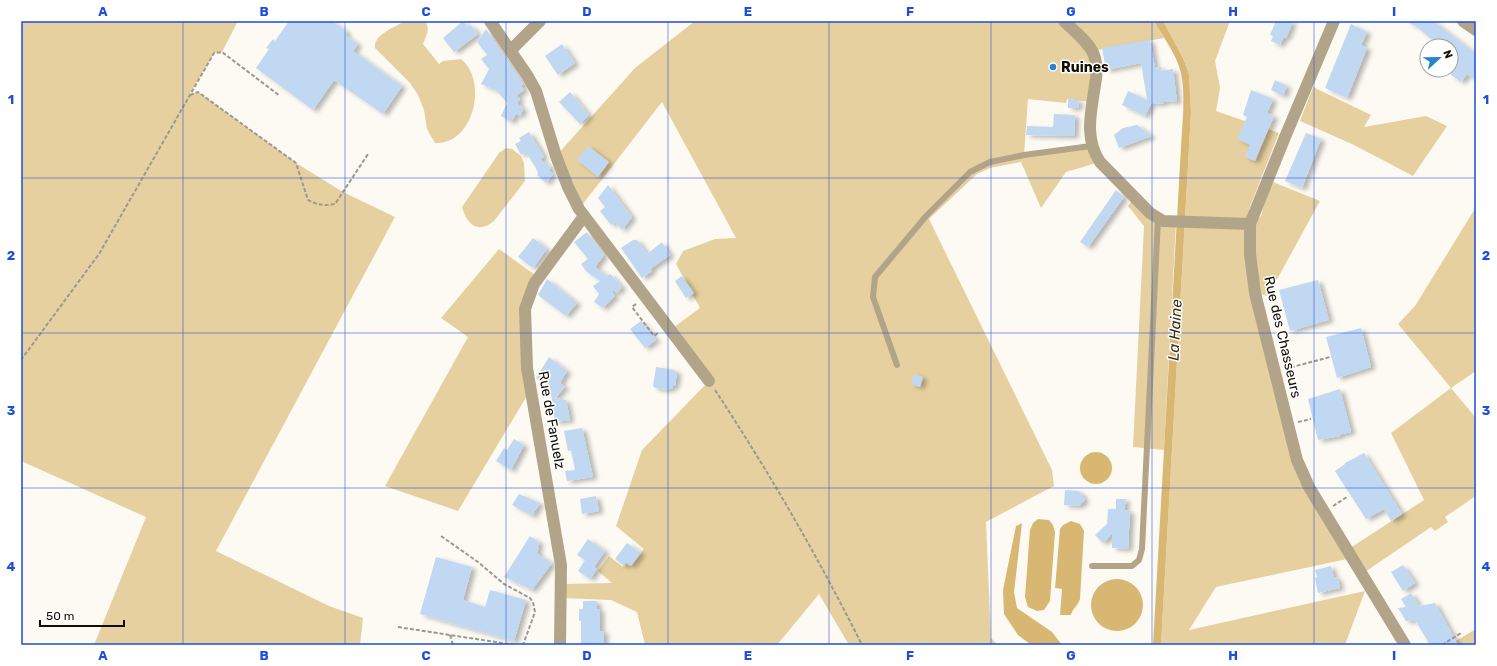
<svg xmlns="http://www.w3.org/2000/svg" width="1497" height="666" font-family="Rubik,sans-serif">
	<defs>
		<filter id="shadow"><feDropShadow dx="4.5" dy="2.5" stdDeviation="2" flood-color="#0004"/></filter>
	</defs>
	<rect width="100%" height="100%" fill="#fdfaf4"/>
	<path fill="#e7d09f" d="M21,21H238L222,52L214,53L189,95L198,92L296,163L343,192L395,217L216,551L329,606L363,618L360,645H94L146,517L21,461Z
		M405,21H425C431,29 426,36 423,44L439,64L443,61L461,59C489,82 473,145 435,143L427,129L424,110L418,95L410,83L375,48C373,35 395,27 405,21Z
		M695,21H1160L1156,24L1164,38L1092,51L1093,102L1067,99L1066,103L1028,99L1024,155L1091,146L1100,162L1066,172L1041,208L1021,162L990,168L977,174L929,219L1052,470L1054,486L986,522L991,638L998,645H849L819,594L777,645H645L637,612L611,600L561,598V584L612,583L598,571L609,556L623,567L628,559L633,562L644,549L616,526L642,450L709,381L670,330L700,308L676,264L683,251L715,239L736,238L662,102L579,209L556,156L635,68Z
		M1163,21H1230L1215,61L1220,88L1216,111L1279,133L1249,209L1250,224L1261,216L1265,200L1273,182L1320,201L1268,296L1255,293L1297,460L1347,550L1424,500L1391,433L1451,388L1398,324L1415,306L1476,207V371L1451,388L1476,418V496L1445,517L1448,522L1435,531L1431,527L1362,574L1352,558L1216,587L1189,630L1365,591L1345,645H1161L1191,112L1189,74L1183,58Z
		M1313,87L1371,115L1364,127L1426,116L1447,126L1413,176L1354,145L1300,121Z
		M506,148L512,149L521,156L524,163L525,181L494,221C478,234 467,225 462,207L499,153Z
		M1135,197L1176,222L1164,450L1133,447L1144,226L1128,206Z
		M499,249L538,277L529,295L531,389L458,511L385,486L468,337L441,318Z
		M1476,629V645H1449Z"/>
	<path fill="#d7b772" d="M1154,21H1163L1183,58L1189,74L1191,112L1161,645H1153L1181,147C1182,124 1186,97 1181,73C1177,55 1163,37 1154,21Z
		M1080 468a16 16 0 1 1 32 0a16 16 0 1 1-32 0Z
		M1038,519L1049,520L1053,525L1055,532L1050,601L1044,610L1037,611L1028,607L1025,597L1030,530L1033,523Z
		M1071,521L1080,524L1084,531L1080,599C1078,606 1072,609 1071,615H1060L1062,589L1055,588L1060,529L1063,525Z
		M1022,523L1014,592L1017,608L1052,632L1062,645H1031L1018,635L1004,614L1003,590L1016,526Z
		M1091 605a26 26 0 1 1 52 0a26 26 0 1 1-52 0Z"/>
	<path fill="#c0d8f1" filter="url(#shadow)" d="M289,21H332L347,32L345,35L358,44L353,51L402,86L383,114L334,80L313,110L256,68L269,49L266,48L273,39L275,41Z
		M463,21L468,26L470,25L478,34L454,52L443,38Z
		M1276,21H1293L1287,36L1286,38L1284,37L1280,45L1271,41L1273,36L1270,35Z
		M1405,21H1433L1476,54V80L1467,74L1461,82L1451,75V46H1439L1417,27Z
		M1351,24L1367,32L1361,45L1367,48L1347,98L1325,88Z
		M486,29L523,84L521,86L524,90L516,96L520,99L517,104L521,106L523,110L520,116L516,114L511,122L501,116L507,103L497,91L481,84L489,69L481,59L487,55L477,42Z
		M1150,40L1155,68L1161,67V71L1173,69L1177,102L1164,101V103L1155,104L1152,102L1145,116L1122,105L1128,91L1147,100L1141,63L1106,70L1102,48Z
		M562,44L575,63L558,75L545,56Z
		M1275,80L1287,86L1283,96L1271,90Z
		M1251,90L1273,99L1267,113L1274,116L1255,161L1245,157L1250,145L1237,139L1247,117L1243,115Z
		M570,92L589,115L580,124L559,102Z
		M1068,99L1079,100L1078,108H1068Z
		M1054,114L1075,115L1074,136L1026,135L1027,126L1053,127Z
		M1137,125L1152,136L1119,148L1114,135L1123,128Z
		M529,132L544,157L540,159L551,167L549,170L553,174L546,183L537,175L538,173L536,168L526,152L521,155L515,144L521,141L519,138Z
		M1306,133L1321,139L1302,188L1285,181Z
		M588,146L609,162L598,177L577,160Z
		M608,185L632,217L622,230L615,222L611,225L600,211L605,207L598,198Z
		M1116,190L1124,197L1088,247L1080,242Z
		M587,232L604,255L595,267L607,276L610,274L622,287L617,293L613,290L612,292L615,296L603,308L594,302L599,294L593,286L600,281L586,271L581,264L588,259L574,242Z
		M533,238L547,249L533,268L518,257Z
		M633,240H637L647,254L662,242L670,255L650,269L652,271L642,278L621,248Z
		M682,276L694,293L686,298L675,281Z
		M547,279L577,303L566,316L538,295Z
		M1318,280L1329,320L1290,331L1279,290Z
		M641,321L656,340L645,348L630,329Z
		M1361,328L1371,367L1337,378L1326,337Z
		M549,357L567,371L560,383L565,387L555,398L566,400L570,420L555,422L550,387L536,378Z
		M656,367L675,370V372H677L675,386L673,385L672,389L669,388L668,390L655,388L653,386Z
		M914,374L923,377L920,387L911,384Z
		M1340,389L1351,432L1339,435L1340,436L1318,440L1308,399Z
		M582,428L593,477L567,481L565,471L575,470L571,450L568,451L564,431Z
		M514,439L524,445L511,470L496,461L504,448L507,450Z
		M1364,453L1402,514L1391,521L1384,509L1366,519L1335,471L1345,464V463Z
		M1065,490L1079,491L1085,500L1079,506L1064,505Z
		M519,494L540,503L532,516L512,505Z
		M596,496L599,511L582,514L580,499Z
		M1116,499H1126L1124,510L1130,511L1128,549L1112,548V534L1103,543L1095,535L1107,524L1108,509H1116Z
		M530,536L540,543L537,547L539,548L537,551L538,554L552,563L532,590L504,577Z
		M588,539L605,551L594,567L597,569L590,579L578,571L585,560L577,555Z
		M627,543L641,553L631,566L626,563L624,566L615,559Z
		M436,557L472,567L463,600L485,607L490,590L526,600L514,641L420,614Z
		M1403,565L1415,583L1403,591L1391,572Z
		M1331,566L1334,578L1337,577L1340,588L1318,593L1315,578L1317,577L1315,570Z
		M1411,593L1419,606L1435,603L1458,645H1430L1415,620L1406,621L1398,608L1406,607L1401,599Z
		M583,601H597V609H600V631H604V645H581V621H579V609H583Z"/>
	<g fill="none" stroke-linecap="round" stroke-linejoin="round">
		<path stroke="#9d9991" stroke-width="2" stroke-dasharray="4 2" stroke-linecap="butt" d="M190,95L198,92L296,163L308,200C317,205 325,206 335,204L368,154
			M636,304L632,307L654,336L658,333
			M1272,313L1281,311
			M21,360L99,254L214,53L222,52L280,96
			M1285,369L1330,357
			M715,390C769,472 818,557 862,645
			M1298,422L1311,419
			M1333,506L1347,497
			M441,536L478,562L504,584L530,598L533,602L535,612L523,645
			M398,627L515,645
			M450,635L453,645
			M1442,645L1461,633"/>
		<path stroke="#b2a488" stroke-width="6" d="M897,365L873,297L875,277L927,215L970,172L990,162L1024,155L1091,146
			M1092,566H1132L1139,560L1142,549L1158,219"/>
		<path stroke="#b2a488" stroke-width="12" d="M490,21L527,75L536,91L556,156L568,187L579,209L709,381
			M1064,21C1074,31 1089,42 1094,55C1098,66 1097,75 1095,85C1091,112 1084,138 1100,162L1150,213L1163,221L1250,224
			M1334,21L1285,137L1250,224V254L1255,293L1297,460L1309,487L1405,645
			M511,50L540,21
			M560,645L561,565L527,368L525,309L534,284L584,216"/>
		<path stroke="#b2a488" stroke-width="12" d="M1463,21L1476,30"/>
	</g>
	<path fill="none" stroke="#1d4ed8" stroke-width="1" stroke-opacity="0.55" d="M183,21V645M345,21V645M506,21V645M668,21V645M829,21V645M991,21V645M1152,21V645M1314,21V645M21,178H1476M21,333H1476M21,488H1476"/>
	<circle fill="#2883d0" stroke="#fff" stroke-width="1.5" cx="1053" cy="67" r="4"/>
	<g text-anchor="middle" stroke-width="3" stroke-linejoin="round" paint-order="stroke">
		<g font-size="14" font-weight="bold" fill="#130e04" stroke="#fff" text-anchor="start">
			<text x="1061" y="72">Ruines</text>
		</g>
		<g font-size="14" fill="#130e04" stroke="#fff">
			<text transform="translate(1283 337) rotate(77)" y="5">Rue des Chasseurs</text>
			<text transform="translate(552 420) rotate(80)" y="5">Rue de Fanuelz</text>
		</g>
		<g font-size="15" font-style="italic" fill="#3c2f0f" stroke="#fff">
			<text transform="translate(1175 330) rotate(-87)" y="5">La Haine</text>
		</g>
	</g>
	<rect width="1497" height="666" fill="none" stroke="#ffffff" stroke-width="44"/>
	<g transform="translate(1439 58) rotate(68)"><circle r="19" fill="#ffffff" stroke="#a19f9b"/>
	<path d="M0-3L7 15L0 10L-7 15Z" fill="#2883d0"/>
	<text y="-6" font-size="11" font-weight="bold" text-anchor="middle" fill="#130e04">N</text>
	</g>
	<path d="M40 620v6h84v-6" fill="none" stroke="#130e04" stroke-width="2"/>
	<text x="46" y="620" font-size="12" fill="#130e04" stroke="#ffffff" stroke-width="3" paint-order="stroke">50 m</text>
	<rect x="22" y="22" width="1453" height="622" fill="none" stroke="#1d4ed8" stroke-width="1.5"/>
	<g font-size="13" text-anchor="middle" font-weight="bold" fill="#1d4ed8">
		<text x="103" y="16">A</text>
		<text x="264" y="16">B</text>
		<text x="426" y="16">C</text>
		<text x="587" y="16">D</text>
		<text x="748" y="16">E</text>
		<text x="910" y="16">F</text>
		<text x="1071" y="16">G</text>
		<text x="1233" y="16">H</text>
		<text x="1394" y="16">I</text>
		<text x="11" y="104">1</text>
		<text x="1486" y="104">1</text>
		<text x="11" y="260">2</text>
		<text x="1486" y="260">2</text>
		<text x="11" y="415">3</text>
		<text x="1486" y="415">3</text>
		<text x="11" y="571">4</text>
		<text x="1486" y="571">4</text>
		<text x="103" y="660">A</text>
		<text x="264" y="660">B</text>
		<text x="426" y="660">C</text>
		<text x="587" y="660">D</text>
		<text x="748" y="660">E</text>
		<text x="910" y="660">F</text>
		<text x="1071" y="660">G</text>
		<text x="1233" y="660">H</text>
		<text x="1394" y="660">I</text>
	</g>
</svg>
